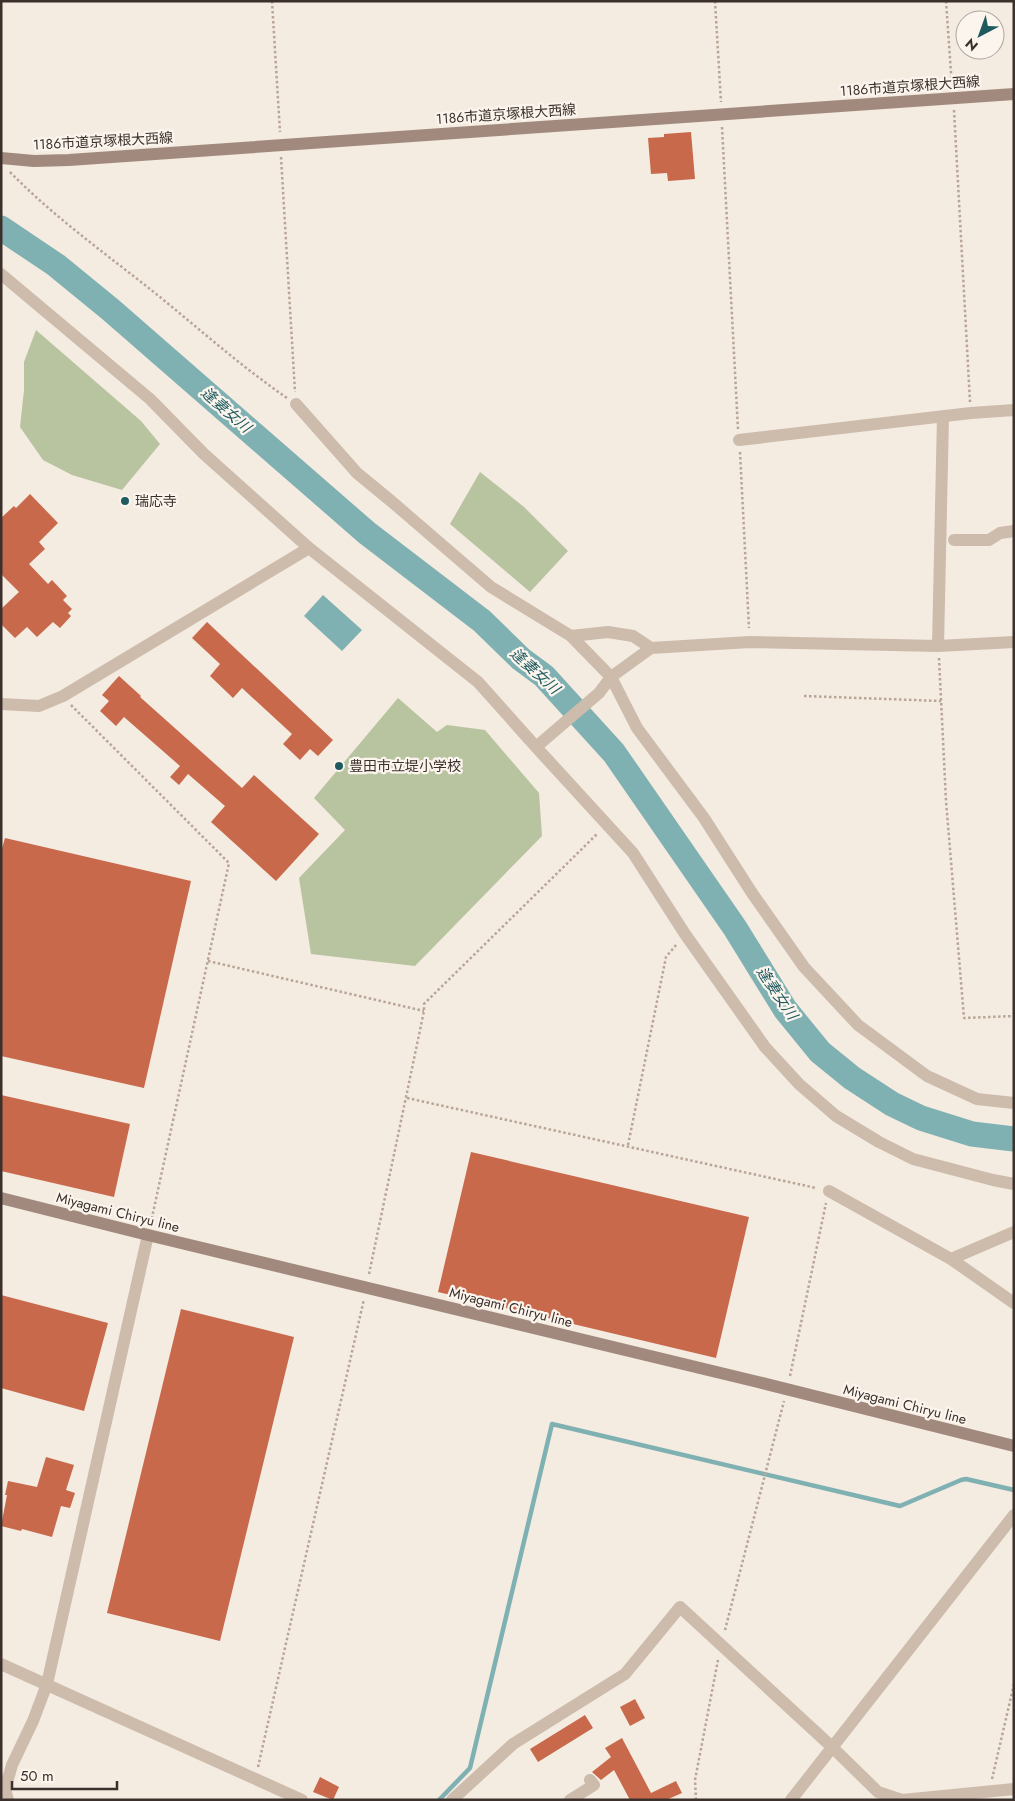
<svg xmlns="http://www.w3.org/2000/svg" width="1015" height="1801" font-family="Jost,'Noto Sans JP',sans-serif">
	<rect width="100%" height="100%" fill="#f4ebe1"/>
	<path fill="#b8c4a0" d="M36,330L141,421L160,444L122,490L72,475L43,460L20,427L24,390V362Z
		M480,472L524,507L568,551L530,592L450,524Z
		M398,698L437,732L447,725L485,730L539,793L542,836L415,966L311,954L299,878L345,830L314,798Z"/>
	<path fill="#7fb0b2" d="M323,595L362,630L342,651L304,616Z"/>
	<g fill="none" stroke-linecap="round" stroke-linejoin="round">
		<path stroke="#7fb0b2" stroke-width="4.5" d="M439,1800L470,1768L552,1424L900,1506L961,1480L966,1479L1014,1490"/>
		<path stroke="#7fb0b2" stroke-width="25" d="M1,228L56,265L111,310L367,533L482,621L521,659L544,676L614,753L735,928L785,1009L820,1052L852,1078L892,1104L921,1118L972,1134L1014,1139"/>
	</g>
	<path fill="#c8694b" d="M691,132L695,179L668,181L667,173L651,174L648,138L664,137V134Z
		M30,494L58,523L39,542L45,549L29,564L48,584L52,580L67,596L63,600L72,609L68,613L71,616L60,628L53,622L37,637L27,627L15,638L1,624V609L19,592L1,574V518L14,506L16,508Z
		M207,622L333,740L318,756L310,749L300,760L283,744L292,734L242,688L233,698L210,676L220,664L192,638Z
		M119,676L141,696L140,697L242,788L254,775L319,834L276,881L211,822L225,806L188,774L179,785L170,777L180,766L124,717L116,726L100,711L109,701L102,695Z
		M5,838L191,881L144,1088L1,1056V852Z
		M1,1095L130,1124L114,1197L1,1171Z
		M471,1152L749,1217L716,1358L438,1292Z
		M1,1295L108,1323L84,1411L1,1388Z
		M181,1309L294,1337L220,1641L107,1613Z
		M46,1457L74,1465L66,1490L75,1493L70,1508L61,1506L52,1537L22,1529L21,1531L1,1526L7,1495H5L8,1481L37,1487Z
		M635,1699L645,1718L630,1726L620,1707Z
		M585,1715L593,1728L538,1762L530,1749Z
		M622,1738L651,1793L676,1781L682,1793L666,1800H630L614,1770L601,1780L592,1772L611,1757L605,1748Z
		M320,1777L339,1787L333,1800L313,1792Z"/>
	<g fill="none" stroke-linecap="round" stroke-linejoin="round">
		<path stroke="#b9a596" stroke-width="2.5" stroke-dasharray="2.5 2.5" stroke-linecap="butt" d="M272,1L280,132
			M715,1L721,102
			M946,1L952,87
			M954,110L970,402
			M722,127L738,429
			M281,157L295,392
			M10,172C53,216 102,251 150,289C195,325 239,365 287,398
			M740,452L749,628
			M939,658L946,801L964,1018L1014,1016
			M804,696L941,701
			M71,705L229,863L151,1222
			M208,961L424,1011
			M407,1098L816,1188
			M628,1145L666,957L676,945
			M369,1274L424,1011V1004L598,833
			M790,1376L826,1203
			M725,1630L784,1401
			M258,1767L364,1299
			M992,1779L1014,1684
			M696,1800L695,1780L718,1660"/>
		<path stroke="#cdbbac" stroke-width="12" d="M1,274L150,399L204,454L309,548L478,682L536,747L599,693L611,677L651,648L750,642L938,646L1014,642
			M296,404L357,473L391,501L491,587L571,636L611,677L637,728L704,818L752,893L804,967L858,1025L927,1076L977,1099L1014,1103
			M739,440L971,413L1014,410
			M954,540H989L1000,533L1014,531
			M571,636L608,632L633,636L651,648
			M938,646L943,416
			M1,704L39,706L63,696L309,548
			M536,747L633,853L685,934L765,1047L799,1084L836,1116L879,1142L913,1159L993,1180L1014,1184
			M829,1191L951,1259L1014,1303
			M951,1259L1014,1232
			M1,1664L302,1800
			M8,1800L5,1789L12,1765L33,1721L47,1684L148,1235
			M452,1800L513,1744L625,1674L680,1607L832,1747L878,1792L902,1800L1014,1789
			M570,1800L594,1785L590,1780
			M791,1800L1014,1515"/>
		<path stroke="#a18a7d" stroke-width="12" d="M1,158L34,161L69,160L1014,94
			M1,1198L148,1235L758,1382L1014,1446"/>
	</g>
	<g fill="#1f5a5e" stroke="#fbf5ee" stroke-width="2">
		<circle cx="125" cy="501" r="5"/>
		<circle cx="339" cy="766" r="5"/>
	</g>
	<g text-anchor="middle" stroke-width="4.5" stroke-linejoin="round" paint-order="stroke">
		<g font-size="14" fill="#3b302b" stroke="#fbf5ee">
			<text transform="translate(910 86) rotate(-4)" y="5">1186市道京塚根大西線</text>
			<text transform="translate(506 114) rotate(-4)" y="5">1186市道京塚根大西線</text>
			<text transform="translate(103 141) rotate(-3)" y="5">1186市道京塚根大西線</text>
			<text transform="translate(118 1212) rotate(14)" y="5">Miyagami Chiryu line</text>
			<text transform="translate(511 1307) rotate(14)" y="5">Miyagami Chiryu line</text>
			<text transform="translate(905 1404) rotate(14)" y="5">Miyagami Chiryu line</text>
		</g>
		<g font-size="14" fill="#3b302b" stroke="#fbf5ee" text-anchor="start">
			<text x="135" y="506">瑞応寺</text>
			<text x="349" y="771">豊田市立堤小学校</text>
		</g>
		<g font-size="15" font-style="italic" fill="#1f5a5e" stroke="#fbf5ee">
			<text transform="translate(226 410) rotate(41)" y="5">逢妻女川</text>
			<text transform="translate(535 671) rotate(42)" y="5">逢妻女川</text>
			<text transform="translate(777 993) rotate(56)" y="5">逢妻女川</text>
		</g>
	</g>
	<rect width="1015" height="1801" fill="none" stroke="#3b302b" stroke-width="5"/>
	<g transform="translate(980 35) rotate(221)"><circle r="24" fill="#fbf5ee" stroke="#aea6a0"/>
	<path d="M0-4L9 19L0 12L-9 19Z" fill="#1f5a5e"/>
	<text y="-8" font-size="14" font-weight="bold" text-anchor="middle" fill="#3b302b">N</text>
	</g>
	<path d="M12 1781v8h105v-8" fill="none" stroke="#3b302b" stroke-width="2.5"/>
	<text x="20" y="1781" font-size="15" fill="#3b302b" stroke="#fbf5ee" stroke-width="4" paint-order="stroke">50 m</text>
</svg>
